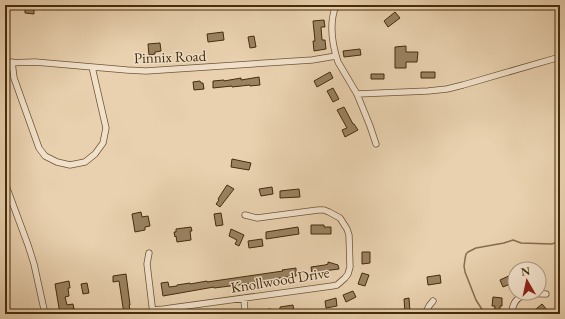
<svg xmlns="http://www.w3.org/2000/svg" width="565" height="319" font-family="'EB Garamond',serif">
	<rect width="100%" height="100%" fill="#e9d1af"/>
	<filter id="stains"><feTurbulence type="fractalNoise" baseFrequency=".005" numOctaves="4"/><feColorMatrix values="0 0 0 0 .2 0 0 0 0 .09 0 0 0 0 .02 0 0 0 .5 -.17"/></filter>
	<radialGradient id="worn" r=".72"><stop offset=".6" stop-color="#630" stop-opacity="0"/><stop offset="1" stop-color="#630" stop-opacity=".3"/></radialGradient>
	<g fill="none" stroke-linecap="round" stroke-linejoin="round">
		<path stroke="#866d4d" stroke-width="1.5" d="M484,314L483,311L476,300L465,272L464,266L465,259L466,254L468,252L476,248L504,243L513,240L521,243L551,244L560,242"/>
	</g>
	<path fill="#9a8261" stroke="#452c0c" d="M25,6L34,7V14L25,13Z
		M395,12L400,18L388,27L384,21Z
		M324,20L325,27H321L322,40H325L326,49L314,51L313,41H315L313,21Z
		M223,32L224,40L208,42L207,34Z
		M254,36L256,47L250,48L248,37Z
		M160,43L161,51L155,52V54L149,55L148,44Z
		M406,46V52H418L417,62H406V68H395V47Z
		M360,49L361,55L344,57L343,51Z
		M330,72L333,78L317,87L314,81Z
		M421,72H435V78H421Z
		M371,74H384V79H371Z
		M259,77L260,85L250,86V85L232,87V86L213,88V81L224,80V81L241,78V80Z
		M200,81L201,83H203L204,89L194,90L193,82Z
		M333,88L339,99L333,102L327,91Z
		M344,107L353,124H354L358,130L345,137L342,130L347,128L337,110Z
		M232,159L251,163L249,170L231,167Z
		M227,185L234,189L220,207L216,204L219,200L218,199Z
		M272,187L273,194L261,196L259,189Z
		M299,189L300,197L280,198V191Z
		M141,212L142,217L148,216L150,226L145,227V230L135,232L132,214Z
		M221,213L223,225L216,226L214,214Z
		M311,225H324V227H331V234H311Z
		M191,227L192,231H190L191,240L177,242L176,236L175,237L174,232H176V229Z
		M298,227L299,234L266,239V232Z
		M231,229L244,235L239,246L235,244L237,240L229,236Z
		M262,239L263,246L249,248L248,241Z
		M362,252H370V263L362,264Z
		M328,262L338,265L339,269L331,270L322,272V273L312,274L311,267L325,265L328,264Z
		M296,268V276L279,278V279L262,282L214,288V287L163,296L161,283L168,282L169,287L177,286V285L190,283V284L207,281V282L283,271L282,270Z
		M362,273L369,275L365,286L358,284Z
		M126,274L130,305H129L131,314H124L119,281L113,282V276Z
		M513,274L515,282L503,287L500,280Z
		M440,275L441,283L428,285L427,277Z
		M69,281L70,288H68L69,296L65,297L67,305L73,304L74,309L68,310V314H60L55,284Z
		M87,283L89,293L83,294L81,284Z
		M353,291L356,297L346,302L343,295Z
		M493,297L502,298V306H500V314H494L495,306H492Z
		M336,298L337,306L326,308L325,301Z
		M409,298L410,312H405L404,299Z
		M542,304L548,311L545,314H530Z
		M293,305L294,312L280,314V307Z
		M271,309L272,314H252V311Z"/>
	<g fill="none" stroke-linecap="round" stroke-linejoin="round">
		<defs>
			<path id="minor" d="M336,5C329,23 332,44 338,62L357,94L370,126L376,144
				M12,62L14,78L39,148L45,156L57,162L70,165L85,162L95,154L103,143L106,128L92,67
				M5,63L35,62L127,70L146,71L312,60L336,56
				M357,94L428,91L447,89L463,85L560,57
				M5,183L28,245L34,264L45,314
				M149,253L147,264L153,314
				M244,298L245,314
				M153,310L164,309L332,286L337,285L345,278L348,274L350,267L349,235L347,229L340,218L329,212L324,210H318L257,218L245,215
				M425,314L429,306L433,301
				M512,314C512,293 530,293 546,294"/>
		</defs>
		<use href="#minor" stroke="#6e5535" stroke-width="7"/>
		<use href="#minor" stroke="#f1e1cb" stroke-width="5.5"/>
	</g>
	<g text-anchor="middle" stroke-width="3" stroke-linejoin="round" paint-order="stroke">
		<g font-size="15" fill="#452c0c" stroke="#f1e1cb">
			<text transform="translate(170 57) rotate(-2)" y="5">Pinnix Road</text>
			<text transform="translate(280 280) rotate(-9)" y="5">Knollwood Drive</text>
		</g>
	</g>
	<rect width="565" height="319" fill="none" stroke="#e9d1af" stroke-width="20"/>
	<rect x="6" y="6" width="553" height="307" fill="none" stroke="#452c0c" stroke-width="2"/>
	<rect x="10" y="10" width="545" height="299" fill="none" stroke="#452c0c"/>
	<g transform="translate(527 281) rotate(351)"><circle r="19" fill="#f1e1cb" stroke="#ac997f"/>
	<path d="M0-3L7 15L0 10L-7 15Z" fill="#8f2418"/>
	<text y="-6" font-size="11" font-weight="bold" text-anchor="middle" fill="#452c0c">N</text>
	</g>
	<rect width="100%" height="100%" filter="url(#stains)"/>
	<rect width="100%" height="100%" fill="url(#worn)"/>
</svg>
